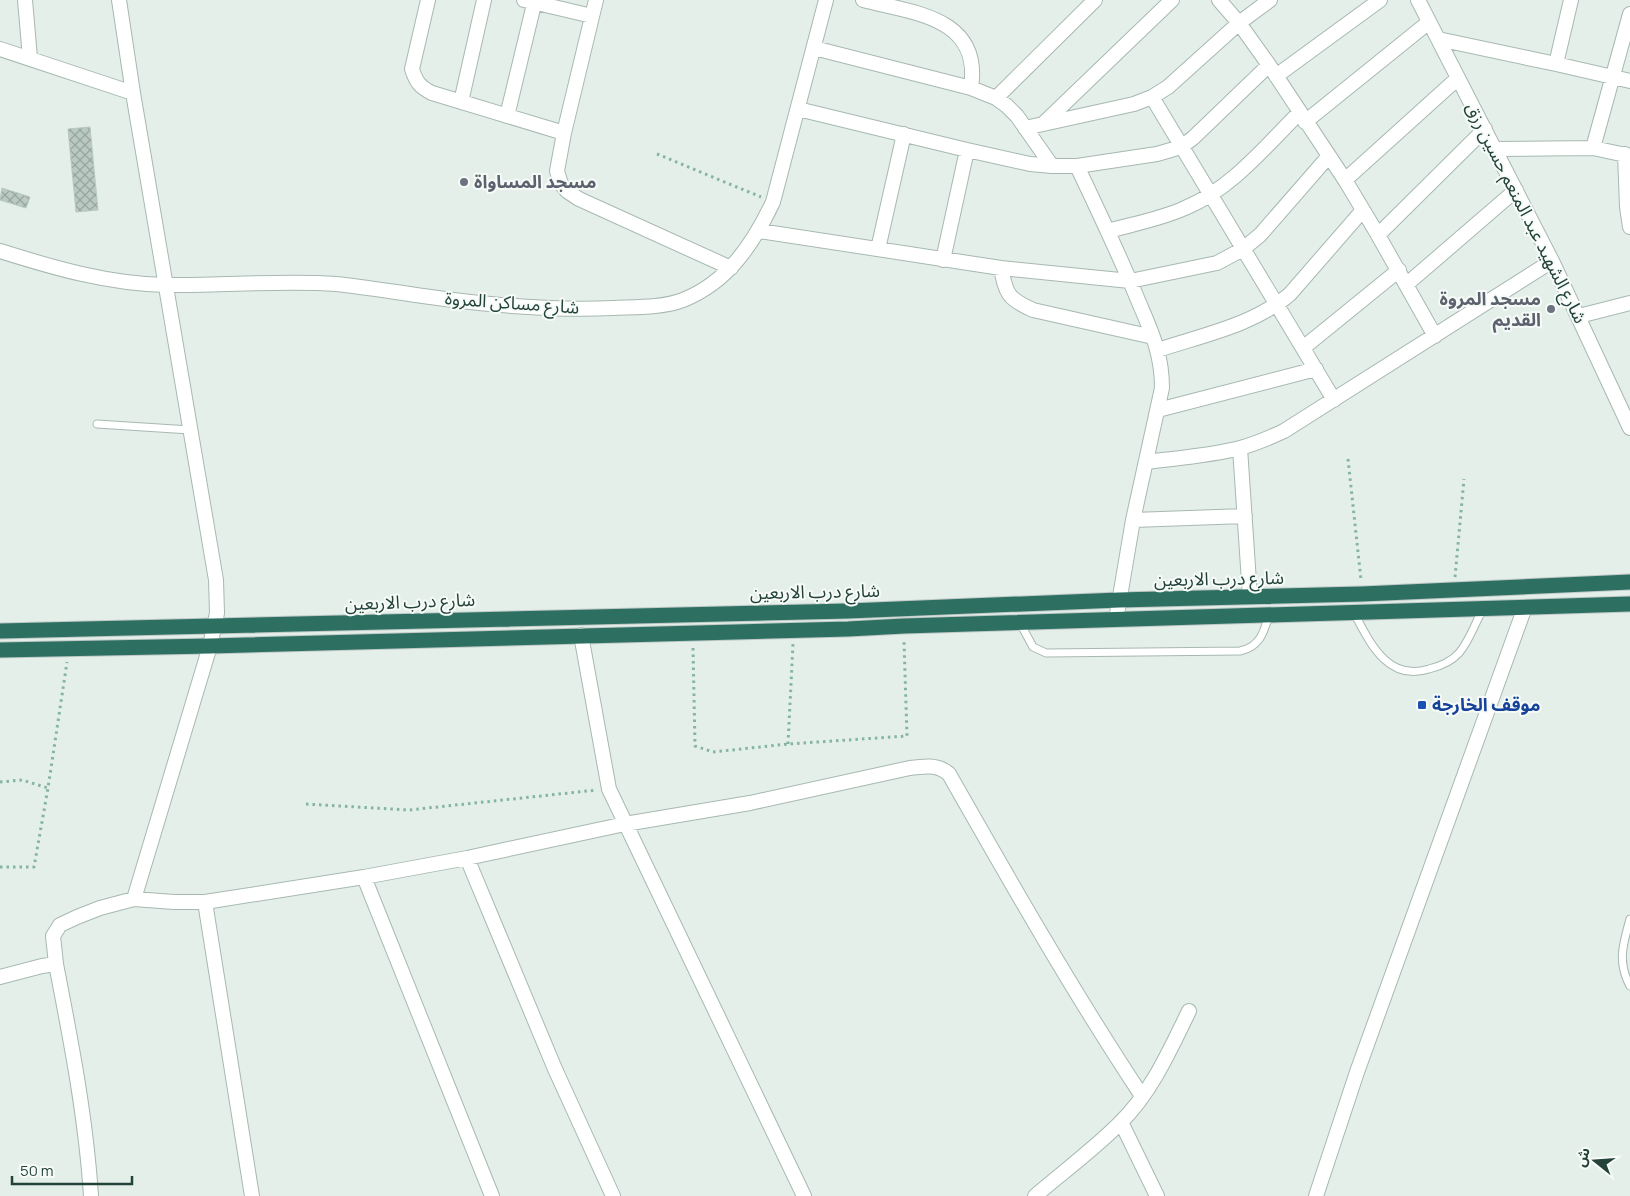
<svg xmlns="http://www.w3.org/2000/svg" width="1630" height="1196" font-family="Manrope,'Noto Sans Arabic',sans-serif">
	<defs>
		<pattern id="building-cross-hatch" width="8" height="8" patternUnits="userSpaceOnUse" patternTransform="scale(1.25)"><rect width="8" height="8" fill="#bacac3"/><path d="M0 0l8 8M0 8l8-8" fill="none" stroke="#97a69f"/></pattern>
	</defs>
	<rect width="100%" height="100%" fill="#e5efea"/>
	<path fill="url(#building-cross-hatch)" stroke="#b7c9c1" d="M90,127L98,210L76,212L68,129Z
		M2,188L30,197L26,208L0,200Z"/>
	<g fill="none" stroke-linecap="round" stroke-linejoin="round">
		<defs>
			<path id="lane" d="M97,424L190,430
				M1354,613C1370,643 1388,682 1429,669C1441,666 1451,662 1459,653C1470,640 1475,623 1483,609
				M1020,623L1033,647L1046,653L1240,651C1260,647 1264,632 1269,615
				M1630,919C1623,944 1617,962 1630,986"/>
			<path id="street" d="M25,0L30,58
				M119,0L133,93L216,580L217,613L210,646L134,899
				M428,0L412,69C416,82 420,87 432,93L564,133
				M524,0L592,16
				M596,0L564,133L557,171L561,184L567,191L579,199L731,268
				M863,0C914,13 982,17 971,88
				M1219,0L1239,23L1269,65L1345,180L1378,235L1435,336
				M1418,0L1552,261L1630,428
				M1438,39L1556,64L1630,81
				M814,48L971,88L996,98L1007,106L1017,116L1052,166
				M0,49L133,93
				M1556,64L1571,0
				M1276,76L1380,0
				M1152,97L1334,400
				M996,98L1095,0
				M461,102L484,0
				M798,109L967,150L1030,164L1052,166H1077L1157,154L1181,147L1193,138L1269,65
				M507,116L535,0
				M1305,122L1429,22
				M1044,123L1172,0
				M1025,128L1134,104L1152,97L1168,87L1239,23L1270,0
				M1593,148L1630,14
				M1495,149L1593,148L1630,156
				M1625,154L1627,207L1630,227
				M1077,166C1097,208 1117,250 1135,293C1149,327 1162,350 1162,388L1133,520L1116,620
				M1345,180L1458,78
				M760,231L1001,268L1130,281L1217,263L1243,249L1260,235L1328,157
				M1108,231C1133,224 1161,219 1185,208C1231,189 1265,147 1299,113
				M1378,235L1485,129
				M878,249L904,134
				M0,251C54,268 109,284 166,285C223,286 280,280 336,284C365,287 394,292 423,296C486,305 549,311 613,308C635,307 662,308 683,300C728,282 753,244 773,202L826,0
				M943,260L967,150
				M1001,268C1006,294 1008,299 1033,310L1153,337
				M1407,284L1516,190
				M1579,316L1630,303
				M1303,348L1399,270
				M1158,350C1203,335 1254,325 1290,294L1363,210
				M1158,410L1316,369
				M1240,448L1250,597
				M1146,462C1177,458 1209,456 1240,448C1255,444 1269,438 1284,431L1552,261
				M1133,520L1245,516
				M581,635L609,789L804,1196
				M467,858L555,1069L613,1196
				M364,877L492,1196
				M205,902L252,1196
				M56,964L53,936L60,925L77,917L100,908L134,899L174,902H205L364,877L467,858L625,824L750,803L910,768C924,766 938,764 949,774C1011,883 1073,992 1142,1096
				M0,977L42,966L56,964C71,1041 86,1118 91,1196
				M1121,1122L1157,1196
				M1035,1196C1063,1172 1094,1149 1120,1123C1151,1093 1170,1050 1189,1011
				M1316,1196L1357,1072L1525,607"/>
			<path id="highway" d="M0,631L848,611L1119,600L1362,594L1630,582
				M0,650L210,646L848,629L904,626L1630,604"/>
		</defs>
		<use href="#lane" stroke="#a7b8b2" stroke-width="9"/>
		<use href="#street" stroke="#a7b8b2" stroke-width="16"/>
		<use href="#highway" stroke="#c1cac8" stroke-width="17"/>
		<path stroke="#84b4a5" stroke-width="3" stroke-dasharray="2.5 4" stroke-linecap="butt" d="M657,154L761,197
			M1348,459L1361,580
			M1455,577L1464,479
			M693,648L695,746L713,752L788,744L907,736L904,641
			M788,744L793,644
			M0,782L22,780L48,788
			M306,804L409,810L597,790
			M0,867H34L48,788L67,662"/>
		<use href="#lane" stroke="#fff" stroke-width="7"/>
		<use href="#street" stroke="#fff" stroke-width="14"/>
		<use href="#highway" stroke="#2d7062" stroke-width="15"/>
	</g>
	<g fill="#6b7280" stroke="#f6fbf8" stroke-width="2">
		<circle cx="464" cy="182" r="5"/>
		<circle cx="1551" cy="309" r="5"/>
	</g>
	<rect fill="#1a4fb4" stroke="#f6fbf8" stroke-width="2" x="1417" y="700" width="10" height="10" rx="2.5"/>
	<g text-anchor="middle" stroke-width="4" stroke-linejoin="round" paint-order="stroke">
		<g font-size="18" font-weight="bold" fill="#5b616d" stroke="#f6fbf8" text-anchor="start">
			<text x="474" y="188">مسجد المساواة</text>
			<text x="1541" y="305" text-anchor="end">مسجد المروة<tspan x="1541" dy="21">القديم</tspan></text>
		</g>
		<g font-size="18" fill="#23423a" stroke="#f6fbf8">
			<text transform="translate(1526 213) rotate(63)" y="6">شارع الشهيد عبد المنعم حسين رزق</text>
			<text transform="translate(512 303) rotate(4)" y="6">شارع مساكن المروة</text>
			<text transform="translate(1219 579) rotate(-1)" y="6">شارع درب الاربعين</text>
			<text transform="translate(815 592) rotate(-1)" y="6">شارع درب الاربعين</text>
			<text transform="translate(410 602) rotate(-2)" y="6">شارع درب الاربعين</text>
		</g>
		<g font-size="18" font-weight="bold" fill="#164399" stroke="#f6fbf8" text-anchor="start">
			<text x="1432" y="711">موقف الخارجة</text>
		</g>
	</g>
	<g transform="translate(1595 1161) rotate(287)" stroke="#f6fbf8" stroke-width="4" paint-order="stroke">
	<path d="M0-4L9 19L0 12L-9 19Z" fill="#23423a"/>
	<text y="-8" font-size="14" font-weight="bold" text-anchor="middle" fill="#23423a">ش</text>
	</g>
	<path d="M12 1176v8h120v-8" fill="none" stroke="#23423a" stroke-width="2.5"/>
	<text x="20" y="1176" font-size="15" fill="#23423a" stroke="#f6fbf8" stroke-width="4" paint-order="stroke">50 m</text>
</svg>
